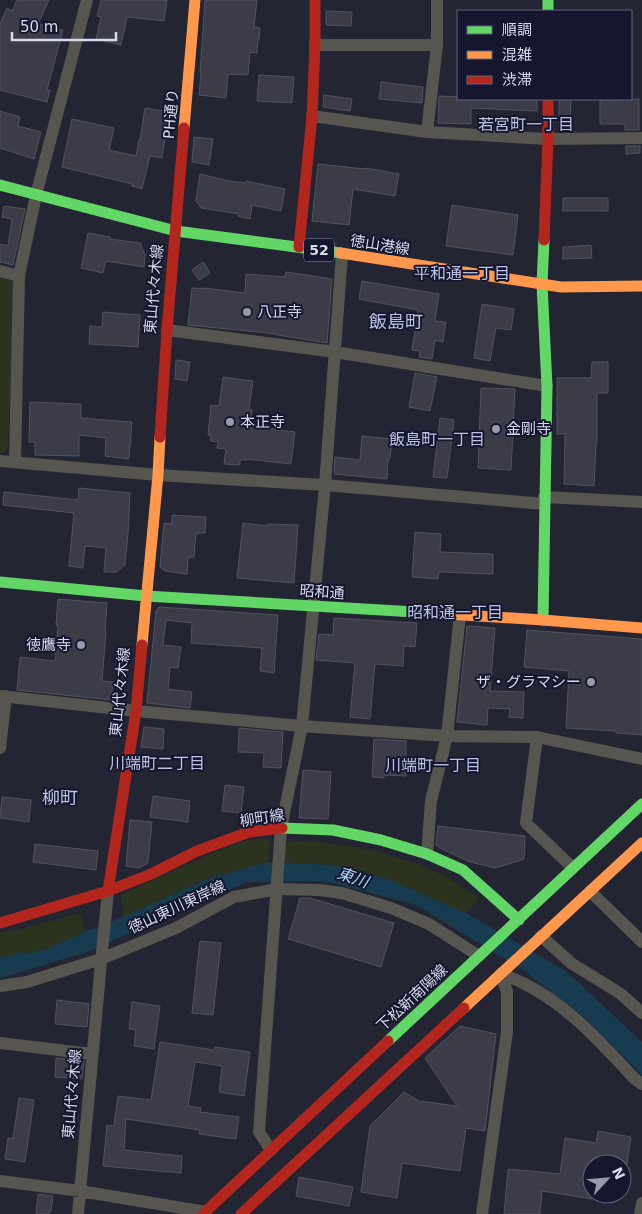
<svg xmlns="http://www.w3.org/2000/svg" width="642" height="1214" font-family="'DejaVu Sans','Noto Sans JP',sans-serif">
	<rect width="100%" height="100%" fill="#242533"/>
	<path fill="#2b331f" d="M0,276L11,280L15,290L8,446L5,452L0,454Z
		M265,838L271,843L268,862L209,878L123,917L121,895L205,856L244,841Z
		M314,841L373,850L415,863L445,876L480,898L466,913L385,878L334,865L283,862L286,844L289,842Z
		M76,914H81L85,932L44,950L0,957V932L24,928Z"/>
	<path fill="#193b4f" d="M268,862L334,865L385,878L466,913L566,971L642,1042V1075L585,1018L523,970L416,905L325,881L247,882L87,952L0,978V957L44,950L85,932L123,917L209,878Z"/>
	<path fill="#3b3c48" stroke="#51525e" d="M17,0H49L38,24L63,30L47,90H50L47,102L0,90V24L7,8L12,11Z
		M101,0H167L164,21L127,17L121,45L96,39L101,17L97,16Z
		M205,0H257L254,27L260,28L259,40H258L257,53L250,52L248,75L228,74L226,98L199,95L201,72H200Z
		M326,11L352,12L351,26L326,25Z
		M259,75L294,77L292,103L257,101Z
		M381,82L423,87L422,103L379,99Z
		M324,95L352,99L350,111L323,107Z
		M439,96L458,97V99H537V111L471,108V124L438,123Z
		M559,99H571L570,128H559Z
		M639,99V130H625V125L621,124H600V100Z
		M145,108L169,112L162,158L150,156L142,189L132,186V184L62,167L72,119L114,128L109,150L136,156L139,140H140Z
		M0,111L20,117L18,126L41,132L34,159L0,148Z
		M194,137L213,139L209,165L192,162Z
		M626,146H640V153L626,154Z
		M318,164L365,169L366,168L399,174L395,196L353,189L349,225L312,221Z
		M200,174L229,181L245,183L246,181L285,189L281,211L252,205L250,219L238,216L239,214L201,208L196,200Z
		M563,198H608V211H563Z
		M452,205L518,215L513,255L446,246Z
		M4,206L25,209L13,265L0,262V244L8,246L12,219L2,217Z
		M88,233L110,237V239L140,243L145,255L144,267L106,261L103,273L81,268Z
		M591,245L592,258L563,259V247Z
		M203,262L210,273L199,280L192,270Z
		M286,272L332,279L327,343L277,335V334L188,325L192,288L205,289L204,288L245,293L246,274L285,277Z
		M362,281L439,294L435,321L446,322L443,342L435,340L432,359L419,357L420,351L412,350L418,310L359,299Z
		M482,304L514,309L511,330L496,328L490,361L474,358Z
		M103,312L140,315L138,347L89,344L90,326L102,327Z
		M176,360L190,362L187,381L175,379Z
		M592,362H608V393H597V444H596L594,486L564,484L565,434H557V378H591Z
		M415,373L437,377L430,411L409,407Z
		M223,377L253,381L249,409L252,410L250,426L295,432L291,464L247,459V460H240V465L224,464L226,449L217,448L218,442L211,441V436L208,435L211,405L219,406Z
		M481,388L515,389L511,470L478,468Z
		M30,402L81,404V418L132,422L129,459L105,456L106,438L79,435V456L35,455V442H29Z
		M440,418L454,420L447,478L433,477Z
		M362,436L392,439L390,459H388L387,479L334,474L335,457L360,460Z
		M79,488L130,493L128,533L125,565L116,572H104L106,548L85,546L83,568L69,566L74,513L3,505L4,492L78,500Z
		M172,515L206,517L205,533H196L194,557H188L187,574L165,571L160,567L164,523L172,524Z
		M243,523L268,526V524L298,525L294,583L237,578Z
		M415,532L441,534L440,552L493,554V574L439,572L438,579L412,577Z
		M58,599L107,603L105,632H106L102,681L113,682L111,700L17,690L20,657L55,661L58,625H56Z
		M159,607L278,615L274,673L260,671L262,648L191,643L192,623L166,620L163,645L181,647L178,668L170,667L168,689L192,692L190,708L147,703L156,611Z
		M334,618L417,623L415,647L404,646L403,666L375,664L370,719L350,717L355,663L316,660L319,634L333,635Z
		M467,626L495,628L490,691L524,692L523,718L509,717L510,709L488,708L487,725L457,722Z
		M527,630L642,639V735L616,733V731L566,728L569,671L524,667Z
		M144,727L164,729L163,749L141,747Z
		M239,728L283,732L281,768L263,767L264,753L238,752Z
		M374,739L406,741V776L384,775V778L372,777Z
		M303,770L331,772L328,819L299,818Z
		M225,785L244,787L241,813L222,811Z
		M153,796L190,801L188,822L150,817Z
		M2,797L31,800L29,822L0,818Z
		M130,820L152,822L148,863L138,868L126,866Z
		M438,826L525,836L524,859L496,868L470,862L442,849L436,845Z
		M35,844L98,851L96,870L33,862Z
		M300,898H310L394,923L381,967L288,939Z
		M200,941L221,943L213,1015L192,1013Z
		M57,1000L89,1004L87,1027L55,1024Z
		M132,1002L160,1006L154,1049L134,1046L136,1030L129,1029Z
		M460,1026L496,1034L485,1131L466,1128L460,1171L402,1163L397,1198L361,1192L370,1126L404,1092L419,1101L457,1106L425,1058Z
		M160,1042L214,1050L215,1047L250,1052L244,1096L219,1092L222,1066L195,1062L188,1106L201,1108L200,1112L239,1117L236,1139L199,1134L200,1130L126,1119L124,1150L182,1156L181,1173L103,1166L107,1125L114,1126L118,1096L151,1100Z
		M56,1058L84,1061L82,1079L55,1077Z
		M19,1098L34,1100L25,1162L5,1159L8,1138L13,1139Z
		M598,1131L631,1137L627,1164H592V1199L542,1191L540,1214H504L508,1169L560,1174L565,1138L596,1143Z
		M299,1177L353,1187L349,1206L296,1196Z
		M38,1194L53,1196L51,1211H49V1214H36Z"/>
	<g fill="none" stroke-linecap="round" stroke-linejoin="round">
		<path stroke="#57554f" stroke-width="12" d="M315,45H437
			M312,116L427,132L548,139L642,138
			M427,132L437,45V0
			M0,271L19,276
			M167,330L335,352L547,386
			M0,461L158,475L325,485L544,504
			M15,462L19,276L36,195L87,0
			M544,497L642,502
			M0,696L136,711L302,726L447,736L537,737L642,759
			M537,737L526,823L573,868
			M0,748L6,696
			M427,854L431,801L447,736L460,615
			M590,891L642,942
			M541,936L571,963L621,994L642,1013
			M501,974C509,977 516,979 523,983C568,1005 601,1043 635,1079L642,1084
			M0,986L27,982L101,959L176,928L234,897L277,889L319,890L342,893L391,908L429,924L479,956
			M0,1043L92,1054
			M271,1150L259,1132L281,828L302,726L325,485L342,254
			M0,1181L80,1191L206,1212
			M78,1214L102,952L108,891
			M482,1214L507,1032V992L501,974
			M640,1214L642,1203"/>
		<path stroke="#63d668" stroke-width="11" d="M548,0V11
			M0,185L176,231L341,253
			M0,582L146,596L415,612
			M543,620L547,386L542,284L544,240
			M282,828L333,830L381,840L427,854L463,870L519,920
			M388,1041L642,804"/>
		<path stroke="#ff974d" stroke-width="11" d="M184,128L195,0
			M341,253L561,287L642,286
			M415,612L543,620L642,628
			M142,645L158,475L160,437
			M464,1008L642,843"/>
		<path stroke="#b3261e" stroke-width="11" d="M544,240L548,139V99
			M299,247L312,116L315,45V0
			M160,437L167,330L184,128
			M108,891L136,711L142,645
			M0,923L108,891L151,874L197,851L249,832L282,828
			M203,1214L388,1041
			M241,1214L464,1008"/>
	</g>
	<g fill="#989bab" stroke="#15172f" stroke-width="2">
		<circle cx="247" cy="312" r="5"/>
		<circle cx="230" cy="422" r="5"/>
		<circle cx="496" cy="429" r="5"/>
		<circle cx="81" cy="645" r="5"/>
		<circle cx="591" cy="682" r="5"/>
	</g>
	<g text-anchor="middle" stroke-width="4" stroke-linejoin="round" paint-order="stroke">
		<rect fill="#15172f" stroke="#9da0b3" stroke-width="1" x="304" y="238.5" width="30" height="23" rx="4"/>
		<g font-size="14" font-weight="bold" fill="#d7daeb">
			<text x="319" y="255">52</text>
		</g>
		<g font-size="15" fill="#d7daeb" stroke="#15172f">
			<text transform="translate(171 114) rotate(-85)" y="5">PH通り</text>
			<text transform="translate(380 245) rotate(9)" y="5">徳山港線</text>
			<text transform="translate(154 289) rotate(-85)" y="5">東山代々木線</text>
			<text transform="translate(322 592) rotate(4)" y="5">昭和通</text>
			<text transform="translate(120 692) rotate(-84)" y="5">東山代々木線</text>
			<text transform="translate(262 818) rotate(-9)" y="5">柳町線</text>
			<text transform="translate(177 907) rotate(-25)" y="5">徳山東川東岸線</text>
			<text transform="translate(412 998) rotate(-43)" y="5">下松新南陽線</text>
			<text transform="translate(72 1094) rotate(-85)" y="5">東山代々木線</text>
		</g>
		<g font-size="15" fill="#d7daeb" stroke="#15172f" text-anchor="start">
			<text x="257" y="317">八正寺</text>
			<text x="240" y="427">本正寺</text>
			<text x="506" y="434">金剛寺</text>
			<text x="71" y="650" text-anchor="end">徳鷹寺</text>
			<text x="581" y="687" text-anchor="end">ザ・グラマシー</text>
		</g>
		<g font-size="16" fill="#bdc1e3" stroke="#15172f">
			<text x="526" y="130">若宮町一丁目</text>
			<text x="462" y="279">平和通一丁目</text>
			<text x="437" y="445">飯島町一丁目</text>
			<text x="455" y="618">昭和通一丁目</text>
			<text x="157" y="769">川端町二丁目</text>
			<text x="433" y="771">川端町一丁目</text>
		</g>
		<g font-size="16" font-style="italic" fill="#a8dafa" stroke="#15172f">
			<text transform="translate(353 877) rotate(19)" y="6">東川</text>
		</g>
		<g font-size="18" fill="#bdc1e3" stroke="#15172f">
			<text x="396" y="328">飯島町</text>
			<text x="60" y="804">柳町</text>
		</g>
	</g>
	<rect x="457" y="10" width="175" height="90" fill="#15172f" stroke="#63657a"/>
	<rect x="467" y="26" width="25" height="8" fill="#63d668" stroke="#63657a"/>
	<text x="502" y="35" font-size="15" fill="#d7daeb">順調</text>
	<rect x="467" y="51" width="25" height="8" fill="#ff974d" stroke="#63657a"/>
	<text x="502" y="60" font-size="15" fill="#d7daeb">混雑</text>
	<rect x="467" y="76" width="25" height="8" fill="#b3261e" stroke="#63657a"/>
	<text x="502" y="85" font-size="15" fill="#d7daeb">渋滞</text>
	<g transform="translate(607 1179) rotate(64)"><circle r="24" fill="#15172f" stroke="#63657a"/>
	<path d="M0-4L9 19L0 12L-9 19Z" fill="#989bab"/>
	<text y="-8" font-size="14" font-weight="bold" text-anchor="middle" fill="#d7daeb">N</text>
	</g>
	<path d="M12 32v8h104v-8" fill="none" stroke="#d7daeb" stroke-width="2.5"/>
	<text x="20" y="32" font-size="15" fill="#d7daeb" stroke="#15172f" stroke-width="4" paint-order="stroke">50 m</text>
</svg>
